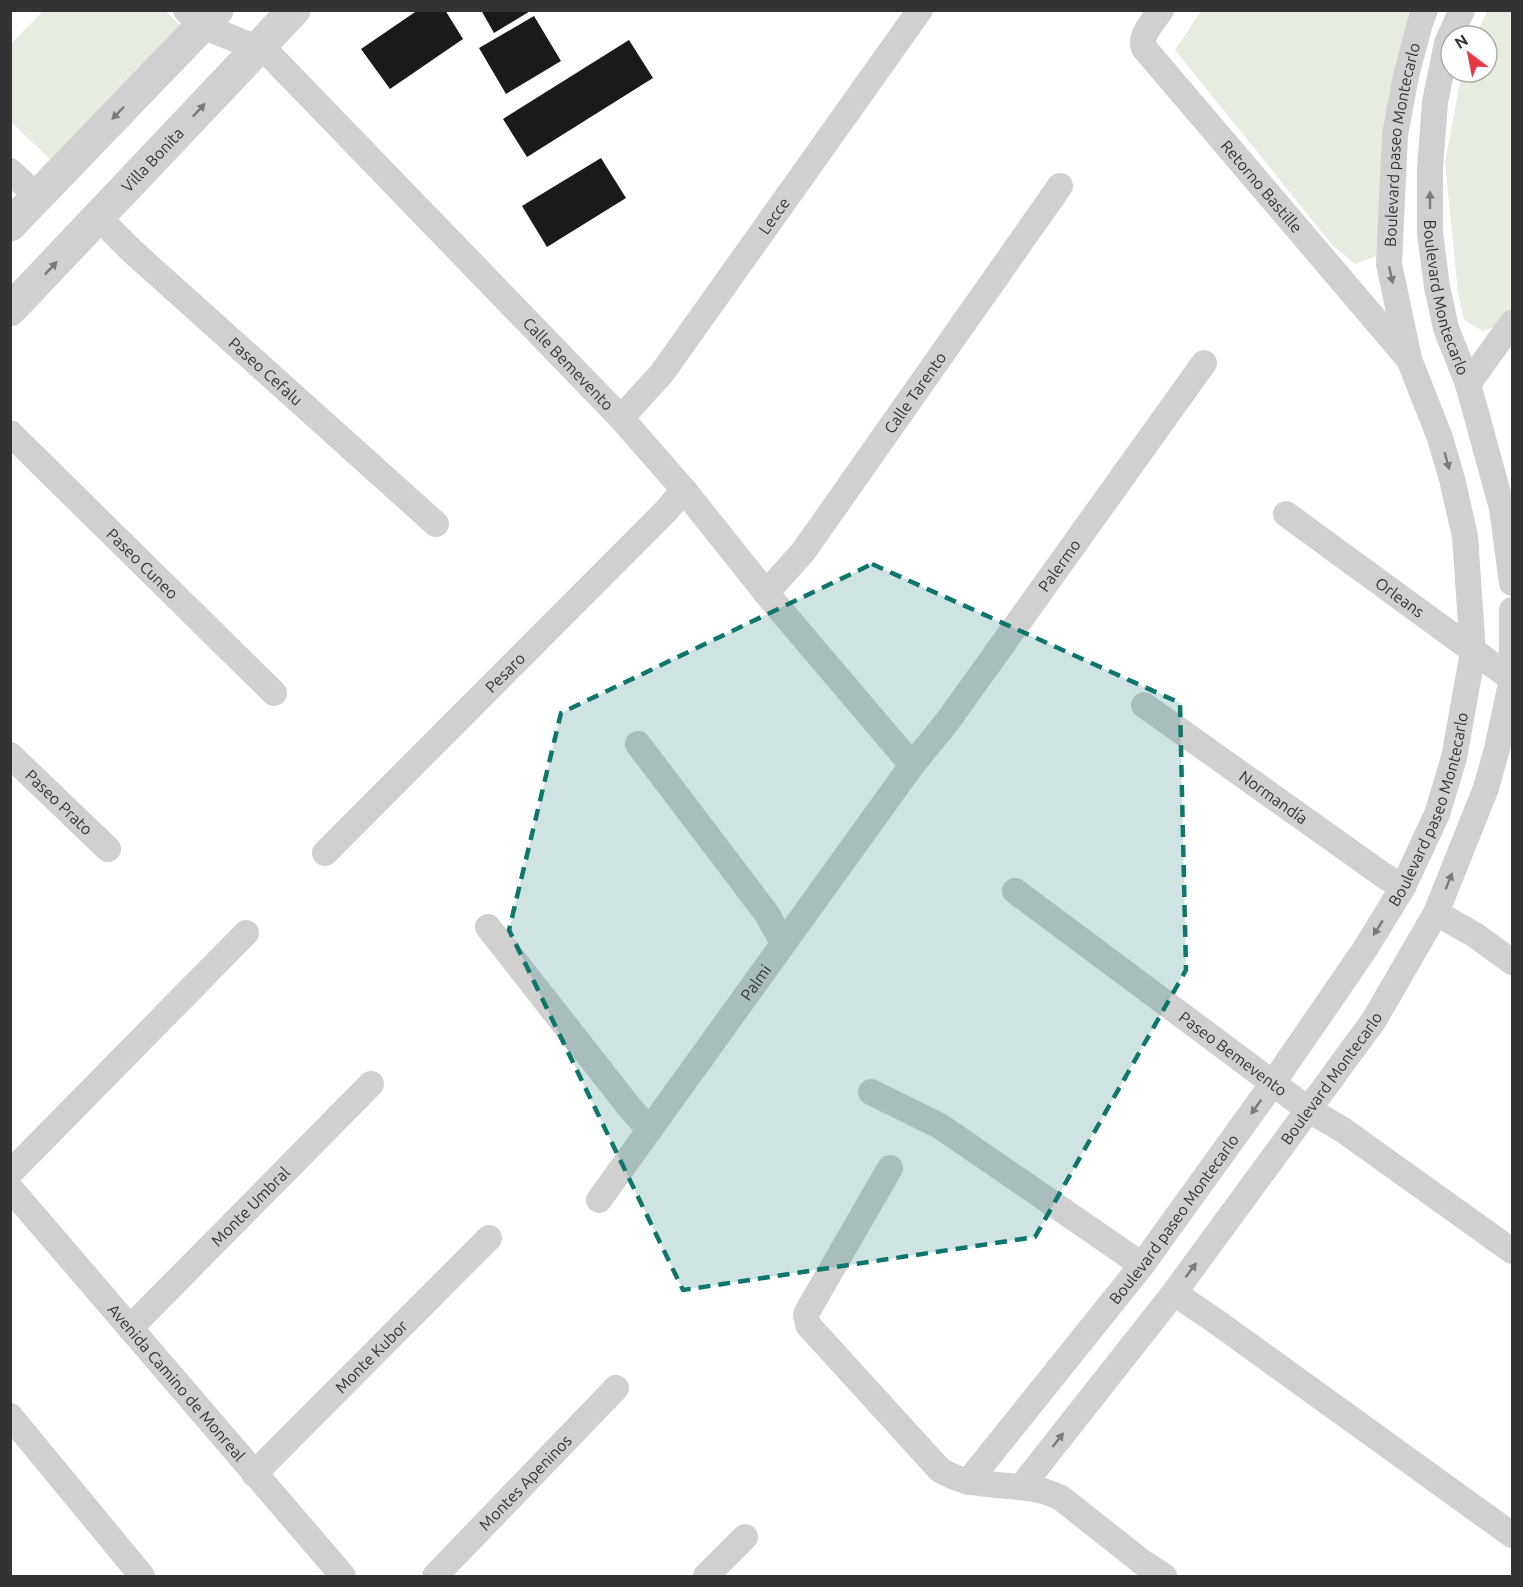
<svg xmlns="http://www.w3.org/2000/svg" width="1523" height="1587" font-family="Ubuntu,sans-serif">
	<rect width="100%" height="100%" fill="#fff"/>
	<path fill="#e6ecdf" d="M43,11H165L180,25L52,161L11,122L10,45Z
		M1201,11H1422L1377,256L1355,264L1333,246L1175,50Z
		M1487,11H1512V314L1506,323L1483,331L1464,320L1458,293L1445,162L1462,72H1487V36H1476Z"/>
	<path fill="#1a1a1a" d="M418,10H445L463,39L390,89L361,49Z
		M481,10H532L494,33Z
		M534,16L561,61L506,94L479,48Z
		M629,40L653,78L527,157L503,119Z
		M601,158L626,198L547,247L522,206Z"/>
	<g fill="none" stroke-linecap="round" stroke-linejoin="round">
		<g stroke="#d0d0d0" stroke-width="26">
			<path id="s1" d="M186,10L202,26L257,48L271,56L621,418L684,490L766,593L912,765"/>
			<path id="s2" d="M1161,10C1154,21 1139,35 1144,48L1407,357"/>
			<path id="s3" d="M1462,10L1447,43L1435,102L1430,169V233L1437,287L1446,328L1468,384L1502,508L1512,583"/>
			<path d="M10,171L37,196"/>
			<path id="s4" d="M98,217L132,251L436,524"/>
			<path d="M1468,384L1512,323"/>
			<path id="s5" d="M621,418L662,373L920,10"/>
			<path id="s6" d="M10,433L274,693"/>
			<path id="s7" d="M1286,514L1512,679"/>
			<path id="s8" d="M766,593L803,552L1060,186"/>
			<path id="s9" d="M1144,705L1383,875L1403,887"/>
			<path d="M638,744L767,914L783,943"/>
			<path id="s10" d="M10,755L108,849"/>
			<path id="s11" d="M325,853L665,512L684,490"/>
			<path id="s12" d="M1015,891L1309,1110L1343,1130L1512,1251"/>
			<path d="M1436,913L1475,935L1512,962"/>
			<path d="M488,927L630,1108L650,1130"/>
			<path d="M871,1092L940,1126L1142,1265"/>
			<path d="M890,1168L807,1312L806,1315L808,1325L940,1470C949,1475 957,1479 967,1481C999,1488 1031,1483 1061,1498L1142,1562L1164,1576"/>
			<path d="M10,1173L246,933"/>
			<path id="s13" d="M10,1188L343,1576"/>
			<path id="s14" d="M599,1200L912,765L947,722L1204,363"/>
			<path d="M1174,1293L1214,1320L1512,1535"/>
			<path id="s15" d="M130,1328L371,1084"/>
			<path d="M10,1416L142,1576"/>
			<path id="s16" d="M254,1474L489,1238"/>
			<path id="s17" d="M968,1482L1142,1265L1273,1083L1365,949L1403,887L1437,814L1454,758L1473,652L1465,536L1452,479L1440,438L1409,359L1389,264L1395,135L1406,76L1420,23L1425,10"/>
			<path id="s18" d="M1022,1486L1174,1293L1374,1020L1436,913L1486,788L1497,749L1512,679V610"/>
			<path id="s19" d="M435,1576L616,1388"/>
			<path d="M706,1576L745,1537"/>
		</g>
		<g stroke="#d0d0d0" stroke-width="33">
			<path d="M10,225L217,10"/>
			<path id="s20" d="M10,310L294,10"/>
		</g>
	</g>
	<defs><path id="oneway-solid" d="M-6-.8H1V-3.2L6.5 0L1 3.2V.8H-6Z" transform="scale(1.5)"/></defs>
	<g fill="#7a7a7a">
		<use href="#oneway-solid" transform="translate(199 110) rotate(-47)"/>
		<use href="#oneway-solid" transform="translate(118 113) rotate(134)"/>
		<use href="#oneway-solid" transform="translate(1430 200) rotate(-90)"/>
		<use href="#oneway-solid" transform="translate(51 268) rotate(-47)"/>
		<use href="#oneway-solid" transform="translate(1391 275) rotate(78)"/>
		<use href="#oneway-solid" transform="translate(1447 461) rotate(75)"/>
		<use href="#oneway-solid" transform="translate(1449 881) rotate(-68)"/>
		<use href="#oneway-solid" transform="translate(1378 928) rotate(122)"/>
		<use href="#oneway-solid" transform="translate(1256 1107) rotate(126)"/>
		<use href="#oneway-solid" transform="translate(1191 1270) rotate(-53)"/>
		<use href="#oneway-solid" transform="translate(1058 1440) rotate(-52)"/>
	</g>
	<path fill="#0f766e" fill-opacity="0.2" stroke="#0f766e" stroke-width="4.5" stroke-dasharray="12 8" stroke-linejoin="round" d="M872,564L1180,703L1186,970L1035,1237L683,1290L509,930L561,713Z"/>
	<g text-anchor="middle" stroke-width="6" stroke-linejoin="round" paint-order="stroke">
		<g font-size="16" fill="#333" stroke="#fff">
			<text dy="6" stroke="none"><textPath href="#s17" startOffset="1504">Boulevard paseo Montecarlo</textPath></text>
			<text dy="6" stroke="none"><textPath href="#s20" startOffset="207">Villa Bonita</textPath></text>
			<text dy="6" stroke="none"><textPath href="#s2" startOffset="225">Retorno Bastille</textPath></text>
			<text dy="6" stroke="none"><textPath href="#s5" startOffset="254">Lecce</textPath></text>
			<text dy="6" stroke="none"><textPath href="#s3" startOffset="294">Boulevard Montecarlo</textPath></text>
			<text dy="6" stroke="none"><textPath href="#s1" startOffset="526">Calle Bemevento</textPath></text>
			<text dy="6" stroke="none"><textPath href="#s4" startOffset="228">Paseo Cefalu</textPath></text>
			<text dy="6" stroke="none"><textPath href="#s8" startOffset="250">Calle Tarento</textPath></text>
			<text dy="6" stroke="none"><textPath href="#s6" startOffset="186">Paseo Cuneo</textPath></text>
			<text dy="6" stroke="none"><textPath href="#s14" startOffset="784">Palermo</textPath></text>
			<text dy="6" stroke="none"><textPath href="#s7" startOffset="141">Orleans</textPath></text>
			<text dy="6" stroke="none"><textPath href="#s11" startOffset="255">Pesaro</textPath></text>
			<text dy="6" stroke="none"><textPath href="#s9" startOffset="159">Normandía</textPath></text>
			<text dy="6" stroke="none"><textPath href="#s10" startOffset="68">Paseo Prato</textPath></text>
			<text dy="6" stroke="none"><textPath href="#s17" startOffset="820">Boulevard paseo Montecarlo</textPath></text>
			<text dy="6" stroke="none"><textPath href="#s14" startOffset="268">Palmi</textPath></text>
			<text dy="6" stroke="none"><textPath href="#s12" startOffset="272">Paseo Bemevento</textPath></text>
			<text dy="6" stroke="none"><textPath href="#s18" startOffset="512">Boulevard Montecarlo</textPath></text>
			<text dy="6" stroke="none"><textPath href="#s15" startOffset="171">Monte Umbral</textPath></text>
			<text dy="6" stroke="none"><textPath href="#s17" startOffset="334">Boulevard paseo Montecarlo</textPath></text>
			<text dy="6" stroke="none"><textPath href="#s16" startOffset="166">Monte Kubor</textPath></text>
			<text dy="6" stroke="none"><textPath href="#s13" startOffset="256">Avenida Camino de Monreal</textPath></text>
			<text dy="6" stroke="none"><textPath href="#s19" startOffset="130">Montes Apeninos</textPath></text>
		</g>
	</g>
	<rect width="1523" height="1587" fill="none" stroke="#333333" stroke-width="24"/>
	<g transform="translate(1469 54) rotate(328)"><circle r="28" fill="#ffffff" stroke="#adadad" stroke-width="1.5"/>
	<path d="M0-4.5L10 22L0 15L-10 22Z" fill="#e63946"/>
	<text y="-9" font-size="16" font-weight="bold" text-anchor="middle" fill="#333333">N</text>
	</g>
</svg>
